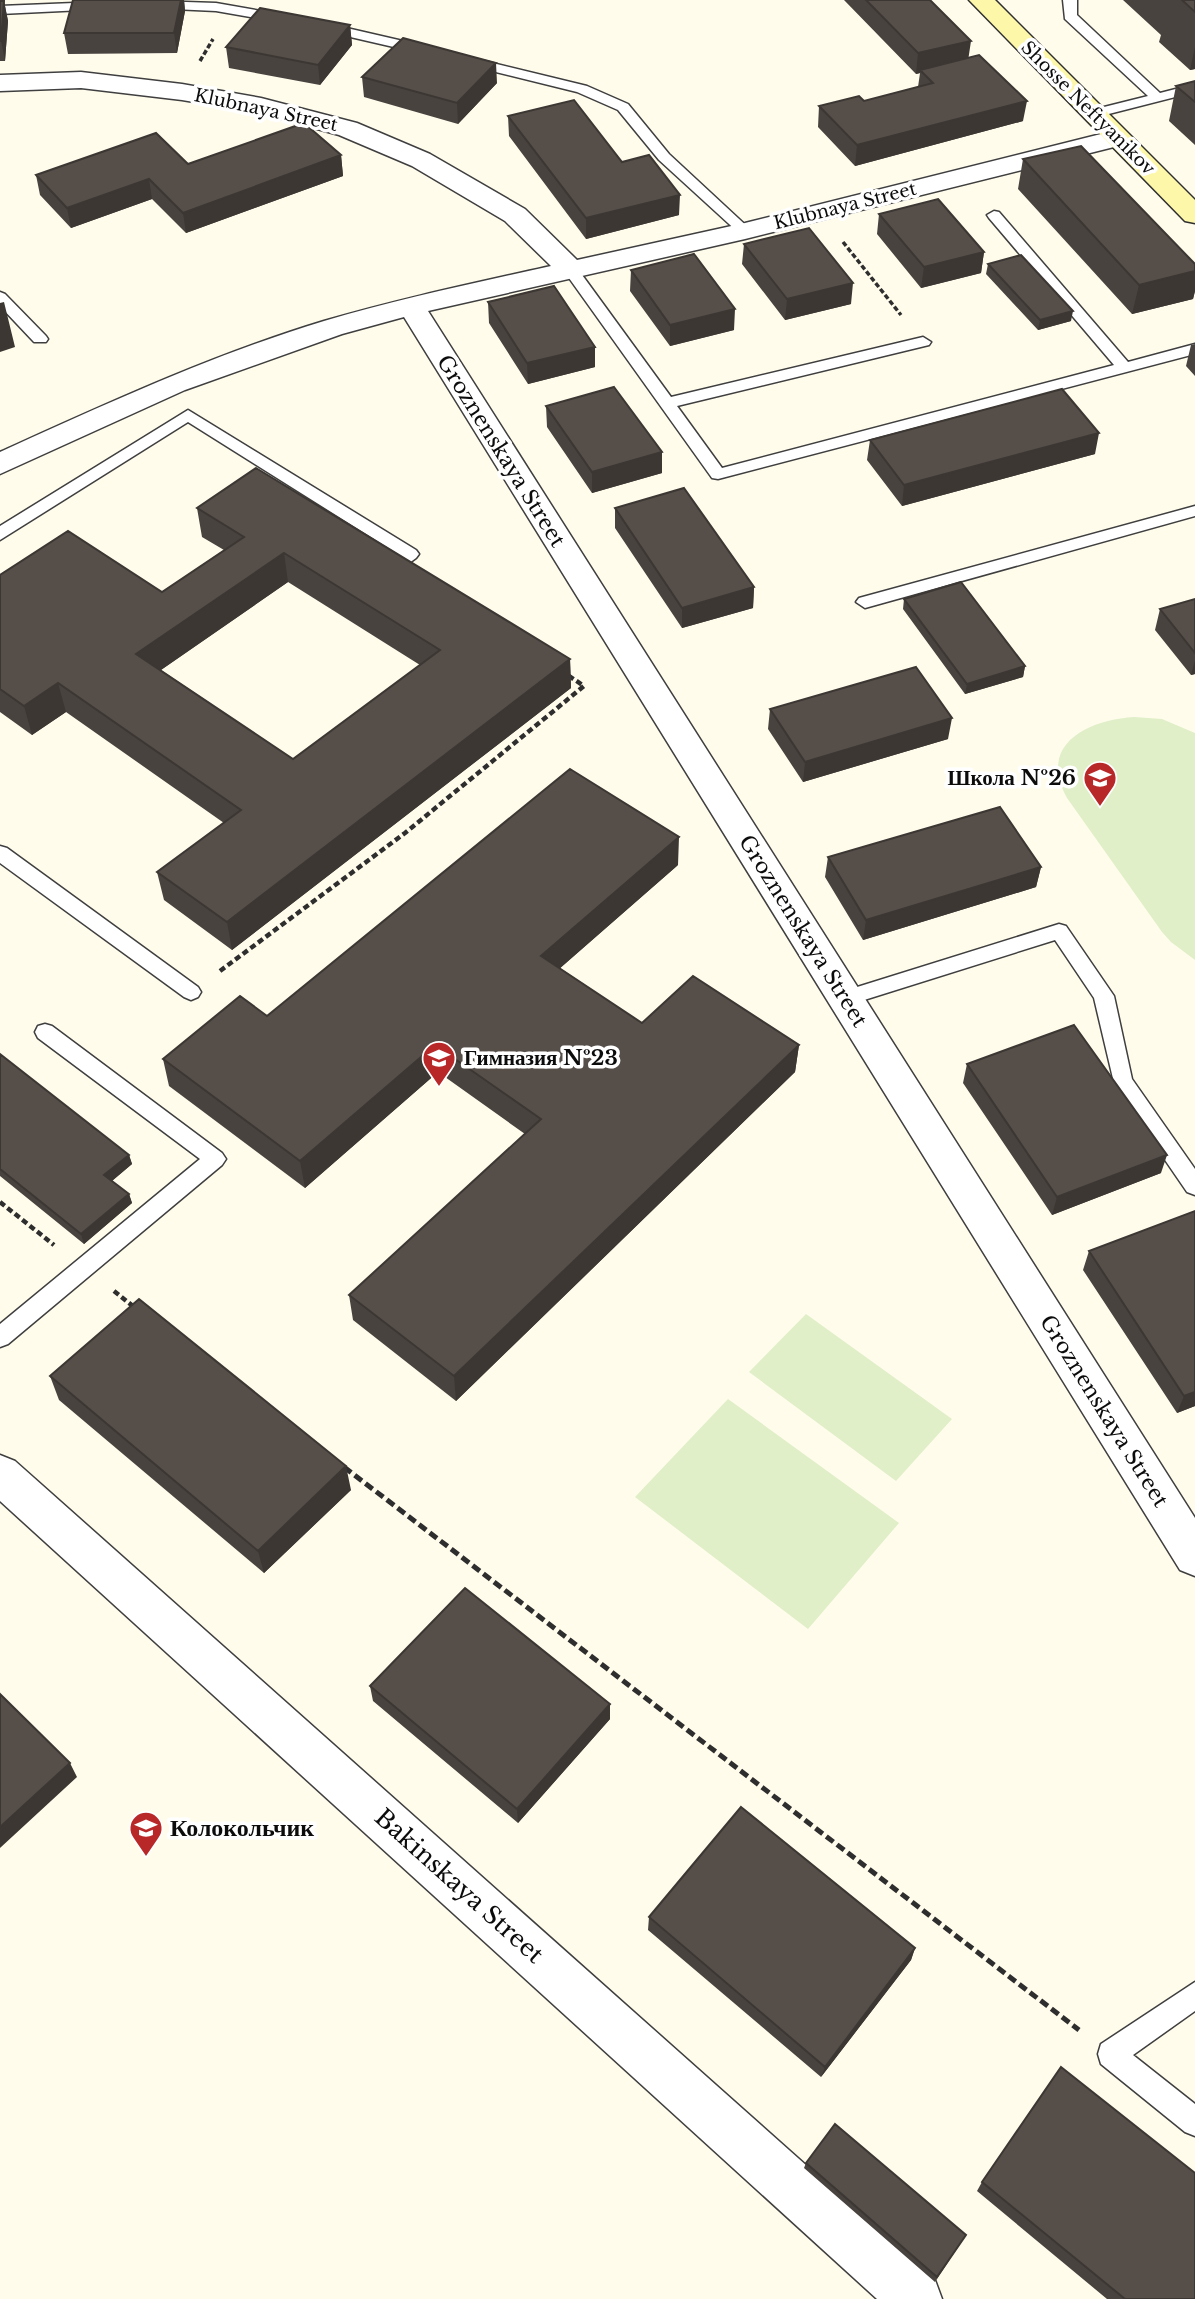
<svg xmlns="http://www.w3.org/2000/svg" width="1195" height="2299" font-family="'Libre Baskerville',serif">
	<rect width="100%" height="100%" fill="#fffcec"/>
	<path fill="#e0efc8" d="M1134,717L1162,719L1195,733V960L1171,942L1162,932L1067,798C1037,744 1088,720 1134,717Z
		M806,1314L952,1419L896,1481L749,1372Z
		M728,1399L899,1523L808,1629L635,1497Z"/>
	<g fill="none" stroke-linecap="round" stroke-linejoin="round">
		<defs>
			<path id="lane" d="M1063,0H1077V15L1160,93L1195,84V92L1093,118L1088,117V111L1148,96L1065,19Z
				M156,1L216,3L284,15L291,19L284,23L216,11L151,8V2Z
				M99,2L104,3V9L0,14V6Z
				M325,23L429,47L431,50L424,54L320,30L318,27Z
				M468,57L587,86L628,104L669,154L752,231L750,234H740L659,160L618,110L577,92L463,64L461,61Z
				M994,211L999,212L1128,362L1195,344V354L718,479L712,478L564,271L567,268H577L671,397L923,337L931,342L929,345L677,406L722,468L1114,365L989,218L987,215Z
				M0,292L5,294L46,336L48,339L46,342H34L0,306Z
				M188,410L416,550L419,554L416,558L390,577H378L375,573L398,554L188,422L0,540V526Z
				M1195,506V516L865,608L856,602L859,598Z
				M0,846L7,848L198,987L201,992L198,997L191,1000L184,997L0,863Z
				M1059,924L1066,926L1114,996L1132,1079L1195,1169V1195L1187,1192L1115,1087L1094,998L1055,940L845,1006L838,1003L835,998L838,993Z
				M45,1024L52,1026L222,1153L226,1159L222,1165L8,1344L0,1347V1324L200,1159L38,1038L35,1032L38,1026Z
				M1195,1982V2011L1133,2055L1195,2104V2136L1185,2132L1101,2064L1098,2054L1101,2044Z"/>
			<path id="street" d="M81,72L182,84L261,98L357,123L430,154L525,209L577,260L745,223L1117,130L1126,132L1130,138L1126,144L745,239L428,311L1195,1518V1576L1180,1570L404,317L342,334L185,390L0,474V452C106,404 212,355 324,321C399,299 475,283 551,266L505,221L412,166L339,135L259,113L182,100L81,88L0,91V75Z
				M0,1455L15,1461L935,2280L942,2299H877L0,1501Z"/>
			<path id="secondary" d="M969,0H995L1195,200V223L1185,221Z"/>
		</defs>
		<use href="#lane" stroke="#3f3f3f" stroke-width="3"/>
		<use href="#street" stroke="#3f3f3f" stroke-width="3"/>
		<use href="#secondary" stroke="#2e2e2e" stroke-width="3"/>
		<path stroke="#2e2e2e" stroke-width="3.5" stroke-dasharray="5 2.5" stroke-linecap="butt" d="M200,61L213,39
			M843,242L901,315"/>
		<path stroke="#2e2e2e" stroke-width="4.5" stroke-dasharray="6 3.5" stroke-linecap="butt" d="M220,971L405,833L584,686L566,674
			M0,1202L54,1245
			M114,1291L134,1307"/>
		<path stroke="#2e2e2e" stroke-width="5" stroke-dasharray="9 4.5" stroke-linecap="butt" d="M344,1467L1079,2030"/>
		<use href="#lane" fill="#fff" fill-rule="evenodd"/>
		<use href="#street" fill="#fff" fill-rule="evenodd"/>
		<use href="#secondary" fill="#fdf7a9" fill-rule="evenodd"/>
	</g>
	<path fill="#49433f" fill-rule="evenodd" d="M73,0H184L185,11L177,53L68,54L64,33Z
		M844,0H930L968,58L1023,121L855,166L818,127L819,106L864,101L918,87L920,73L916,74Z
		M1123,0H1195V69L1190,70L1159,42L1161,35Z
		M0,1H4L8,21L5,61H0Z
		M350,25L352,45L320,85L229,68L226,47Z
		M362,77L497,83L458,124L364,97Z
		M1195,81V145L1169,121L1176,86Z
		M508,116L622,162L679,215L586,239L509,136Z
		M341,155L343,176L186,233L152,199L71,228L40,195L36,175L188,164Z
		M1023,159L1195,264V291L1193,299L1132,314L1018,189Z
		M879,214L984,252L981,273L921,288L877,234Z
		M744,244L851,304L785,320L742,264Z
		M988,264L1071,321L1038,330L986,274Z
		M631,270L734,330L670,346L630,291Z
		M488,302L595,367L528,384L489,323Z
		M1195,344V376L1186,366L1191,345Z
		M546,406L662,473L592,493L547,427Z
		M870,440L1095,454L902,506L867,460Z
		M197,508L570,659L571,688L232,950L164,900L157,872L224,823L66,712L32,735L0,712V575L162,592L224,550L202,537ZM288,582L420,665L293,759L161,670Z
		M615,508L754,587L753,608L682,628L615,528Z
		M904,599L1025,666L1023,677L965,694L903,609Z
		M1195,599V674L1191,675L1155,630L1160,609Z
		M770,709L948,739L803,782L768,729Z
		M828,857L1041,867L1036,887L863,940L825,877Z
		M678,865L560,968L642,1023L799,1045L795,1072L456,1401L353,1320L349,1295L525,1134L438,1072L305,1188L169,1086L163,1059Z
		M0,1054L129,1155L132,1164L112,1181L129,1194L132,1203L84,1244L0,1176Z
		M967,1064L1161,1173L1052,1215L963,1083Z
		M1089,1251L1195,1406L1177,1413L1083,1270Z
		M50,1376L351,1490L264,1573L59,1400Z
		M370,1686L610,1704V1719L518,1823L373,1701Z
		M649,1917L915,1948L911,1960L821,2077L648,1930Z
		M806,2163L966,2235L935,2282L804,2168Z
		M982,2182L1195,2299H1107L977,2191Z"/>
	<path fill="#3c3733" d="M181,0H184L185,11L177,53L174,33Z
		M4,1L8,21L5,61L1,41Z
		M350,25L352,45L320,85L318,65Z
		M971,41L968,61L920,70V73L916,74L918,53Z
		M1195,47V69L1190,70Z
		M496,63L497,83L458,124L457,103Z
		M1027,101L1023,121L855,166L857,145Z
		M341,155L343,176L186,233L183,213Z
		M149,179L152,199L71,228L67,208Z
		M680,195L679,215L586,239V218Z
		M984,252L981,273L921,288L924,267Z
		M1195,271V291L1193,299L1132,314L1139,285Z
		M853,283L851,304L785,320L787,299Z
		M4,302L15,347L0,352V303Z
		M735,309L734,330L670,346V325Z
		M1073,311L1071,321L1038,330L1040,320Z
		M595,347V367L528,384L527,363Z
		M1099,433L1095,454L902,506L904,485Z
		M662,452V473L592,493V472Z
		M284,553L288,582L142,683L136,654Z
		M754,587L753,608L682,628V608Z
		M570,659L571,688L232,950L227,922Z
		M1195,660V674L1191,675Z
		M1025,666L1023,677L965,694L967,684Z
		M58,683L66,712L32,735L24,706Z
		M952,718L948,739L803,782L805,762Z
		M679,837L678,865L542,984L541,956Z
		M1041,867L1036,887L863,940L866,920Z
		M435,1045L438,1072L305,1188L300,1161Z
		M799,1045L795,1072L456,1401L454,1376Z
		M129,1155L132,1164L107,1185L104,1175Z
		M1167,1155L1161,1173L1052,1215L1057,1197Z
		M129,1194L132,1203L84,1244L81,1234Z
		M1195,1392V1406L1177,1413L1184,1396Z
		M346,1466L351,1490L264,1573L258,1551Z
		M610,1704V1719L518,1823L517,1809Z
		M70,1763L77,1777L0,1848V1827Z
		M915,1948L911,1960L821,2077L825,2067Z"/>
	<path fill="#554e49" stroke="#3c3733" stroke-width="2" fill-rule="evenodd" d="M73,0H181L174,33H64Z
		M866,0H930L971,41L918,53Z
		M1182,0H1195V12Z
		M0,1H4L1,41H0Z
		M260,8L350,25L318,65L226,47Z
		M403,38L496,63L457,103L362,77Z
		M979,55L1027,101L857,145L819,106L859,96L864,101L933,83L920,70Z
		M1195,81V102L1176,86Z
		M574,100L622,162L649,155L680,195L586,218L508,116Z
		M304,123L341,155L183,213L149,179L67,208L36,175L156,133L188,164Z
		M1081,146L1195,264V271L1139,285L1023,159Z
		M938,199L984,252L924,267L879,214Z
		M809,228L853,283L787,299L744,244Z
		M694,254L735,309L670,325L631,270Z
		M1021,255L1073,311L1040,320L988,264Z
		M554,286L595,347L527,363L488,302Z
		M614,387L662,452L592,472L546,406Z
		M1062,389L1099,433L904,485L870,440Z
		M256,468L570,659L227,922L157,872L241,810L58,683L24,706L0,689V575L68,531L162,592L244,537L197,508ZM284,553L440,650L293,759L136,654Z
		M684,488L754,587L682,608L615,508Z
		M961,582L1025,666L967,684L904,599Z
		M1195,599V653L1160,609Z
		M916,667L952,718L805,762L770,709Z
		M570,769L679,837L541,956L642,1023L693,976L799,1045L454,1376L349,1295L541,1119L435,1045L300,1161L163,1059L240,996L267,1016Z
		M1000,807L1041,867L866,920L828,857Z
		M1074,1025L1167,1155L1057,1197L967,1064Z
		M0,1054L129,1155L104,1175L129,1194L81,1234L0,1169Z
		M1195,1211V1392L1184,1396L1089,1251Z
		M139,1299L346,1466L258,1551L50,1376Z
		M465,1588L610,1704L517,1809L370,1686Z
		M0,1694L70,1763L0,1827Z
		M741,1807L915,1948L825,2067L649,1917Z
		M1061,2067L1195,2173V2299H1125L982,2182Z
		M835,2124L966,2235L937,2277L806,2163Z"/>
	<defs>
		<symbol id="school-pin" viewBox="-11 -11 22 30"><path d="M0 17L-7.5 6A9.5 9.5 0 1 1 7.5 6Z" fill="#b82829" stroke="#fff"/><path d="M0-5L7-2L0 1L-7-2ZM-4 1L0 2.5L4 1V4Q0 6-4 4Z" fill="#fff"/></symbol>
	</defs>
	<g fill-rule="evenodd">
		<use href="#school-pin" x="1081" y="759" width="38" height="52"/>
		<use href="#school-pin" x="420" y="1039" width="38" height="52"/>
		<use href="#school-pin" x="127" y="1809" width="38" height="52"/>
	</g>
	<g text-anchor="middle" stroke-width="7" stroke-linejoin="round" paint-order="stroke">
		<g font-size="18" fill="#0c0c0c" stroke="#fff">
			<text transform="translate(1088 108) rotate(45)" y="6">Shosse Neftyanikov</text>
			<text transform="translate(266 110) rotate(12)" y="6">Klubnaya Street</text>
			<text transform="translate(845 206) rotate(-14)" y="6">Klubnaya Street</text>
		</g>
		<g font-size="21" fill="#0c0c0c" stroke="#fff">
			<text transform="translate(501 451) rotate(58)" y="7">Groznenskaya Street</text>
			<text transform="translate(803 931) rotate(58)" y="7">Groznenskaya Street</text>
			<text transform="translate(1104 1411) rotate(58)" y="7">Groznenskaya Street</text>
		</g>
		<g font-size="21" font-weight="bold" fill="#0c0c0c" stroke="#fff" text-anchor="end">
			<text x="1076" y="785">Школа №26</text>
			<text x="464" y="1065" text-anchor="start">Гимназия №23</text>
		</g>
		<g font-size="24" font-weight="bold" fill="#0c0c0c" stroke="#fff" text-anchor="start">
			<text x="170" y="1836">Колокольчик</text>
		</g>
		<g font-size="24" fill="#0c0c0c" stroke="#fff">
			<text transform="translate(459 1886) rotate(42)" y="8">Bakinskaya Street</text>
		</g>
	</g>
</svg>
